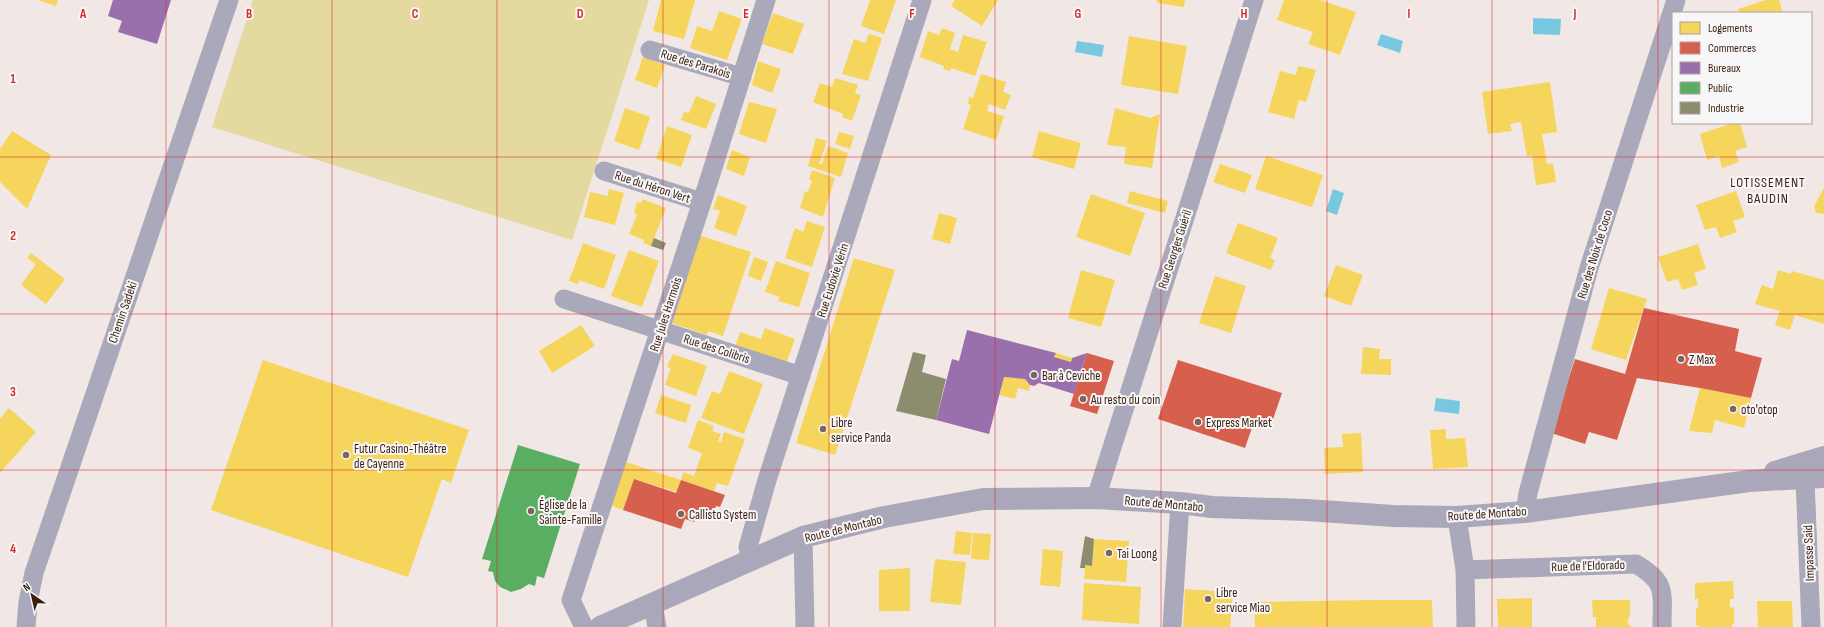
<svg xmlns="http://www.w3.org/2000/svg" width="1824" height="627" font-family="'Sofia Sans Condensed',sans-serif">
	<rect width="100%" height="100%" fill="#f1e8e5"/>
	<path fill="#e4d99e" d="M253,0H649L572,240L212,127Z"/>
	<path fill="#78c8e2" d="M1533,18L1561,19L1560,35L1533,34Z
		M1381,34L1403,41L1400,53L1377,45Z
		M1077,41L1104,45L1102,57L1075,52Z
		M1333,189L1344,193L1337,215L1326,211Z
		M1436,398L1460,401L1459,414L1434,411Z"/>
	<path fill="#f6d55c" d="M38,0H58L56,6Z
		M661,0H695L684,39L653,31Z
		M870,0H896L884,34L861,26Z
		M955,0H998L982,26L951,6Z
		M1157,0H1185L1184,7L1157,3Z
		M1284,0H1320L1356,12L1340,55L1308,44L1313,32L1277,20Z
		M1766,0H1779L1783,13H1739L1738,9Z
		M719,11L742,19L727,60L690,48L697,26L712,31Z
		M773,13L804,24L793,54L762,44Z
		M942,28L955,33L950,49L958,52L963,35L987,42L975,76L951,68L950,71L943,69L944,66L920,57L928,31L939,35Z
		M869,34L882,38L868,81L842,74L854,39L865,43Z
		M1129,36L1187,46L1178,94L1121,85Z
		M643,57L665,65L657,88L635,80Z
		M758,61L781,69L772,93L752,85Z
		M1298,66L1316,70L1306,102L1299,100L1294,119L1268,112L1280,71L1296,75Z
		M981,74L1006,82L1003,92L1011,95L1005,110L989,104L987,111L1004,116L996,140L963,129L971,105L968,104L969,97L973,98Z
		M835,78L858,85L855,93L861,95L852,121L842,117L843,114L813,102L820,83L832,87Z
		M1550,82L1557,132L1542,134L1547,164L1553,163L1556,182L1536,185L1532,155L1527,157L1521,122L1510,124L1512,131L1488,134L1482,92Z
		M696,96L716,104L706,129L681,120L684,112L689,113Z
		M749,102L777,109L766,143L739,134Z
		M625,108L650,117L639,150L614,141Z
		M1115,108L1150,118L1160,114L1152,168L1124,164L1126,147L1107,145Z
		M1733,123H1740L1747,147L1735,151L1739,162L1722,168L1719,156L1707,160L1700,134Z
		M667,126L692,135L681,167L656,159Z
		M12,131L51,155L27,209L0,182V149Z
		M1039,131L1081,143L1074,169L1032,157Z
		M839,132L854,136L850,149L835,144Z
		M816,138L827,141L819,164H822L828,146L848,153L841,177L808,166Z
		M732,150L750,157L744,176L726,169Z
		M1266,156L1323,175L1312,207L1255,189Z
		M1220,164L1252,175L1245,193L1213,182Z
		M812,170L835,178L823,217L800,208L805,191L808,192L812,181L809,179Z
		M1824,188V214L1816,213L1814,206Z
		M609,189L624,193L615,225L584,217L590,192L608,196Z
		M1130,191L1168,201L1165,213L1127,203Z
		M1736,191L1745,217L1733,221L1737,232L1720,238L1716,227L1705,230L1696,205Z
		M1091,194L1145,213L1130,256L1076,237Z
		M718,195L747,206L736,236L714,228L720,211L713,209Z
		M642,199L666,208L651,246L643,243L644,240L629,234L637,215L634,213L637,202L641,203Z
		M939,213L957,218L950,244L932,239Z
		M807,221L825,227L812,267L785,258L795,228L803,232Z
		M1238,223L1278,238L1270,258L1275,260L1271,270L1226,253Z
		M698,235L751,252L723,336L708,331L707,335L672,323Z
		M583,243L616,255L604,289L579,280L578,284L569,281Z
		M1698,244L1706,269L1694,273L1698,285L1682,290L1678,279L1667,282L1658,257Z
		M629,250L659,261L642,307L611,296Z
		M31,253L65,279L46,304L21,285L36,264L27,258Z
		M754,257L768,262L761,281L748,276Z
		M854,258L895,270L835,455L796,443Z
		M776,261L810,273L799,307L778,301L780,297L765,292Z
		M1336,265L1363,275L1351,306L1324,296Z
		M1081,270L1115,280L1101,327L1068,318Z
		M1778,270L1791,274L1792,271L1824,280V324L1795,315L1790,330L1775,325L1780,311L1755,304L1762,285L1773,289Z
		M1215,276L1246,286L1231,333L1199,323Z
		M1609,288L1647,299L1626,360L1591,349Z
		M581,325L595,346L552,373L539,351Z
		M765,328L795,339L786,364L735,347L740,332L761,339Z
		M1363,347L1380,349L1379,359H1391V375L1361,374Z
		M1056,353L1072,358L1071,362L1054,357Z
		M673,354L707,366L696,396L665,385L671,368L667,367Z
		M263,360L469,430L451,483L442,479L408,577L211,510Z
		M729,371L763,384L744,434L701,418L712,391L720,394Z
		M1004,377L1025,379L1030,385L1029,391L1018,388L1015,399L999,395Z
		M1700,388L1751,398L1744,428L1715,420L1712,433L1689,431Z
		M661,395L691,405L686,423L655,413Z
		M9,408L36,432L0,473V419Z
		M698,420L714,426L712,431L721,434L718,441L721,442L724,432L745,439L728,486L717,483L714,491L681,480L677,492L634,479L623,510L610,505L623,461L681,480L683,472L694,476L702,453L688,448Z
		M1446,429V439L1465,438L1468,467L1433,469L1430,430Z
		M1361,433L1363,472L1325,474L1324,448L1343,447L1342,434Z
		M956,531L972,533L970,555L953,554Z
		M973,533L991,534L989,560L971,559Z
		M1094,539L1129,541L1126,582L1084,579L1085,565L1092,566Z
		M1043,549L1063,551L1060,587L1040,585Z
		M935,559L966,562L961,605L930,602Z
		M910,568V611H879V570Z
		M1733,581L1734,599H1730V608L1734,607V624H1732V627H1700L1696,625V608H1698V599H1695V583Z
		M1084,583L1141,587L1139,624L1082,620Z
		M1185,589L1233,592L1230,627H1183Z
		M1532,598V627H1498L1497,599Z
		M1371,600H1432L1433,627H1255L1254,602Z
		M1592,600H1630V617H1628V625H1631V627H1596V617H1593Z
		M1757,601H1792L1793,627H1758Z"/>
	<path fill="#d6604d" d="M1644,308L1739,329L1735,351L1762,358L1751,398L1700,388L1637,378L1617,440L1589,432L1585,444L1551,433L1575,359L1625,374Z
		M1087,353L1114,361L1097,414L1070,406Z
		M1178,360L1282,393L1271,425L1255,419L1245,448L1158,419Z
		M634,479L676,493L681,480L725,495L720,507L716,506L712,516L698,511L694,522L685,519L681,529L623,510Z"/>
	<path fill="#9970ab" d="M113,0H171L157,44L118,32L122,21L108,16Z
		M967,330L1056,353L1054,357L1071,362L1072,358L1087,353L1074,394L1039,383L1034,386L1030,385L1025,379L1004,377L989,434L936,420L952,359L959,361Z"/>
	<path fill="#5aae61" d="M518,445L580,464L544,578L537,576L535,586L529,584L521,589L511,592L500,587L495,581L493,572L488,571L491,561L482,559Z"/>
	<path fill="#8c8c6e" d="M654,238L666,243L663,250L651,246Z
		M913,352L926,355L922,372L946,379L936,420L896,411Z
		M1085,536L1094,539L1092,566L1085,565V568H1080Z"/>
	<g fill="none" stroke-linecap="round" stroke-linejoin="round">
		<path stroke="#aaa9bb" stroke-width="19" d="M650,50L742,77
			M604,171L702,202
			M564,299L801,376
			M1805,479L1811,627
			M1096,498L1254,0
			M1525,512L1528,493L1589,268L1676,0
			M1457,517L1465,570L1466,627
			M803,537L805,627
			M751,561L748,547L767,480L922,0
			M1465,570L1636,564C1668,583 1662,593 1662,627
			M653,605L657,627
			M26,627L28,602L34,573L229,0
			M584,627L571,600L702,202L766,0
			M1172,627L1180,503"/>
		<path stroke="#aaa7ba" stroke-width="22" d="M1775,472L1824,457
			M600,627L803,537L884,517L983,499L1096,498L1180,503L1212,507L1307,510L1393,516L1457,517L1525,512L1749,481L1824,477"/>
	</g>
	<path fill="none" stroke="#d62828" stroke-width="1" stroke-opacity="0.55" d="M166,0V627M332,0V627M497,0V627M663,0V627M829,0V627M995,0V627M1161,0V627M1327,0V627M1492,0V627M1658,0V627M0,157H1824M0,314H1824M0,470H1824"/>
	<g fill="#7c655b" stroke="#f7f7f7" stroke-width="1.5">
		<circle cx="1681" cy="359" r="4"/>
		<circle cx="1034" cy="375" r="4"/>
		<circle cx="1083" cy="399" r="4"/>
		<circle cx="1733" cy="409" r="4"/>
		<circle cx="1198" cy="422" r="4"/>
		<circle cx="823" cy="429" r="4"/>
		<circle cx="346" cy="455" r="4"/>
		<circle cx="531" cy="511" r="4"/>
		<circle cx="681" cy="514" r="4"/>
		<circle cx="1109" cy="553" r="4"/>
		<circle cx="1208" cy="599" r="4"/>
	</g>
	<g text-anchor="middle" stroke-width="4" stroke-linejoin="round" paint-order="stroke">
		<g font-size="13" fill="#3d1e11" stroke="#f7f7f7">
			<text transform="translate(696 63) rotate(17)" y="5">Rue des Parakois</text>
			<text transform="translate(653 186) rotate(18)" y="5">Rue du Héron Vert</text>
			<text transform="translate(1174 249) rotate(-72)" y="5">Rue Georges Guéril</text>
			<text transform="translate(1594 254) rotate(-73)" y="5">Rue des Noix de Coco</text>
			<text transform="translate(832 280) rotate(-72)" y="5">Rue Eudoxie Vérin</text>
			<text transform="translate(122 312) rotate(-71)" y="5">Chemin Sadeki</text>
			<text transform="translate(665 314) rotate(-72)" y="5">Rue Jules Harmois</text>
			<text transform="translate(717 348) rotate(18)" y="5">Rue des Colibris</text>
			<text transform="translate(1164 503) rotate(5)" y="5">Route de Montabo</text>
			<text transform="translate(1487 513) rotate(-4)" y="5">Route de Montabo</text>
			<text transform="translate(843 528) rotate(-14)" y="5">Route de Montabo</text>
			<text transform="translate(1808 553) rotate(-92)" y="5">Impasse Said</text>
			<text transform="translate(1588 565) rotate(-2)" y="5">Rue de l'Eldorado</text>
		</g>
		<g font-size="13" fill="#3d1e11" stroke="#f7f7f7" text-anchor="start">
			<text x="1689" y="364">Z Max</text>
			<text x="1042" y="380">Bar à Ceviche</text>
			<text x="1091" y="404">Au resto du coin</text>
			<text x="1741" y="414">oto'otop</text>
			<text x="831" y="427">Libre<tspan x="831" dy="15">service Panda</tspan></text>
			<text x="1206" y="427">Express Market</text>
			<text x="354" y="453">Futur Casino-Théâtre<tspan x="354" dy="15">de Cayenne</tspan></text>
			<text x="539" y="509">Église de la<tspan x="539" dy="15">Sainte-Famille</tspan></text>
			<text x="689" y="519">Callisto System</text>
			<text x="1117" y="558">Tai Loong</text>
			<text x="1216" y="597">Libre<tspan x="1216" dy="15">service Miao</tspan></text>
		</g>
		<g font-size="14" letter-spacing="1" fill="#3d1e11" stroke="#f7f7f7">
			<text x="1768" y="187">LOTISSEMENT<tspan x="1768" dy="16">BAUDIN</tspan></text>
		</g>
	</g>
	<g font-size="13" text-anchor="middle" font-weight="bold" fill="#d62828" stroke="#f7f7f7" stroke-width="4" stroke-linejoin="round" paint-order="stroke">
		<text x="83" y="18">A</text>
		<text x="249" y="18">B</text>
		<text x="415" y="18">C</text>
		<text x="580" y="18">D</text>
		<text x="746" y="18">E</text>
		<text x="912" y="18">F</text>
		<text x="1078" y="18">G</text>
		<text x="1244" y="18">H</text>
		<text x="1409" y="18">I</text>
		<text x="1575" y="18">J</text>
		<text x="13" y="83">1</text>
		<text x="13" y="240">2</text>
		<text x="13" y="396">3</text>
		<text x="13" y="553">4</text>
	</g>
	<rect x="1672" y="12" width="140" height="112" fill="#f7f7f7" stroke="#ada09b"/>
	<rect x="1680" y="22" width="20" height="12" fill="#f6d55c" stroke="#ada09b"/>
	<text x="1708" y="32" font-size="12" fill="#3d1e11">Logements</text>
	<rect x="1680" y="42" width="20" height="12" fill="#d6604d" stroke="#ada09b"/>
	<text x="1708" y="52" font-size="12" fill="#3d1e11">Commerces</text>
	<rect x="1680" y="62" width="20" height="12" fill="#9970ab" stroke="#ada09b"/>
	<text x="1708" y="72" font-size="12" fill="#3d1e11">Bureaux</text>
	<rect x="1680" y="82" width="20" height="12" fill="#5aae61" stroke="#ada09b"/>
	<text x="1708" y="92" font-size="12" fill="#3d1e11">Public</text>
	<rect x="1680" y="102" width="20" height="12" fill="#8c8c6e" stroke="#ada09b"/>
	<text x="1708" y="112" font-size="12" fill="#3d1e11">Industrie</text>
	<g transform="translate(32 595) rotate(326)" stroke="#f7f7f7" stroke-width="3" paint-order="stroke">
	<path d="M0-3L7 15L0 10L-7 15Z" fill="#3d1e11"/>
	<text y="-6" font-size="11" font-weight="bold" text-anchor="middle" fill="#3d1e11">N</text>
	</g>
</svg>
